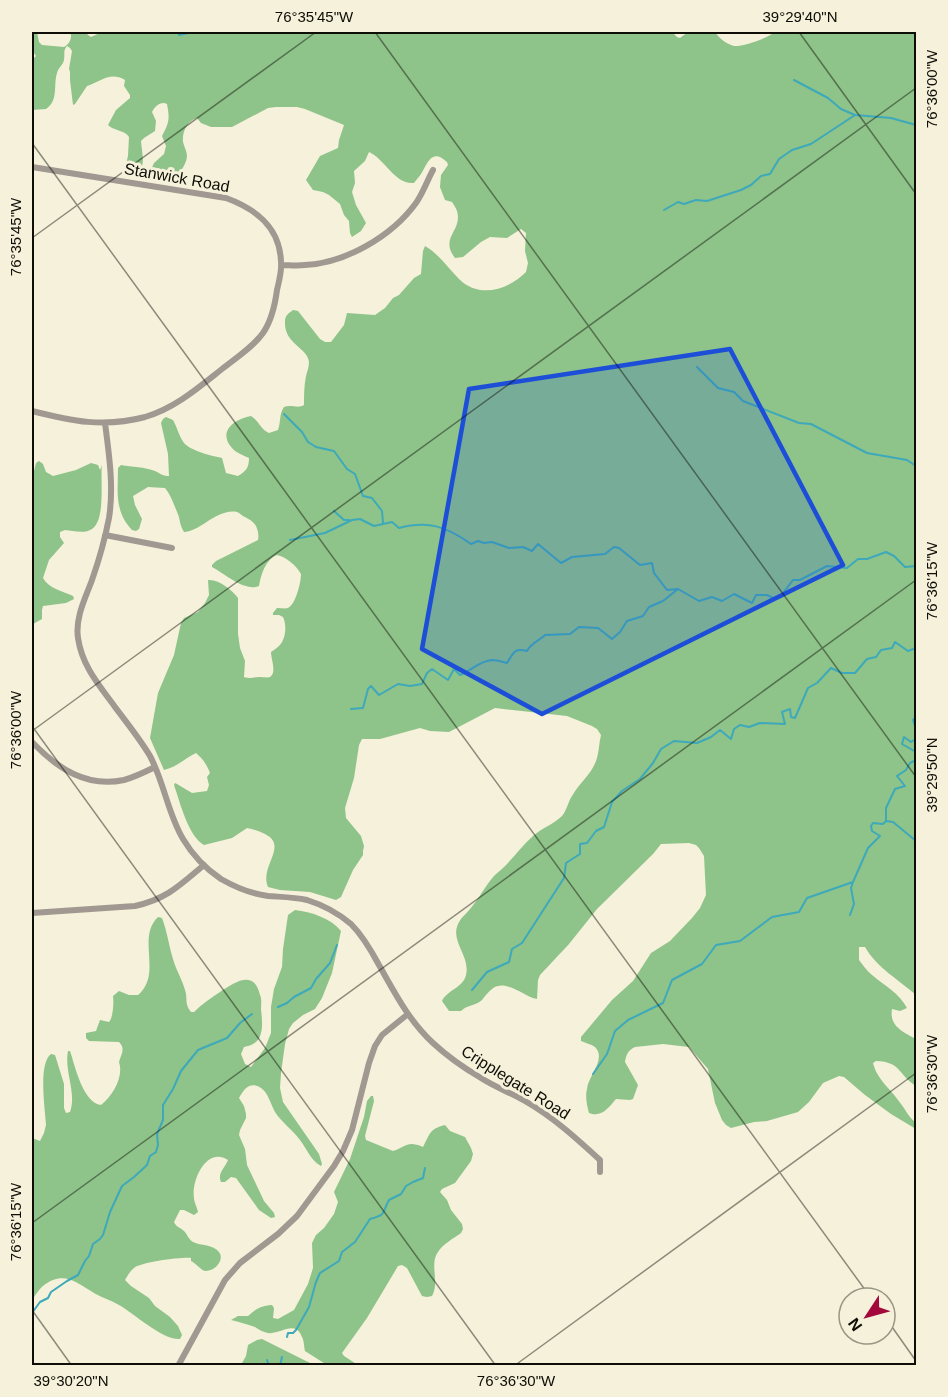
<svg xmlns="http://www.w3.org/2000/svg" width="948" height="1397" font-family="Helvetica,sans-serif">
	<rect width="100%" height="100%" fill="#f5f1da"/>
	<path fill="#8ec389" d="M32,32H37L39,42L42,45L64,47C69,45 73,37 70,32H86L88,35L91,37L102,32H672L677,37L680,38L688,32H715C719,38 726,44 734,46C742,47 769,38 774,32H916V995C898,979 877,968 865,947H859V960C863,965 867,971 872,975C885,986 899,993 907,1008L900,1011L892,1009C889,1026 903,1032 916,1039V1086C897,1074 902,1062 876,1061L873,1063C877,1080 892,1090 901,1104C907,1112 908,1116 916,1123V1129L891,1114L865,1095L844,1077L839,1076L823,1083L809,1102L798,1112L767,1121L754,1122L731,1128L726,1125L722,1120L715,1103L708,1069L689,1047L663,1044L635,1047C628,1050 626,1055 625,1062L638,1085L633,1099L630,1100L616,1099C609,1107 602,1118 589,1113C587,1106 585,1096 587,1089C588,1076 607,1059 595,1047C591,1044 585,1043 581,1041V1037L612,1000L633,981L651,953L670,941L692,918L700,908L706,895L704,856L699,848L696,845L689,843L661,844L653,854L597,909L569,944L540,975L538,980L537,999C524,997 506,978 492,989C488,992 485,996 482,1000C475,1006 467,1005 461,1011H449L442,1001C447,990 463,988 466,975C471,954 446,939 461,919C463,916 467,913 470,909C479,899 485,886 494,876C497,873 501,870 504,867C514,857 522,846 532,837C541,828 553,825 562,816C567,810 568,802 572,796C580,782 593,773 597,758C599,751 599,743 601,735L597,729L592,726L567,716L495,708L449,732L430,731L420,728L380,739H362L359,745L354,778L345,808L346,818L361,836L364,846L363,851V855L353,870L341,897L336,900L310,892L280,890L268,887C259,866 289,846 265,834C259,831 253,829 247,828L232,838L204,845C188,836 180,802 174,785L175,783L177,784L192,793L207,791L209,785L207,777L210,773C207,765 203,759 196,753C185,758 177,767 164,770L150,738L158,693L174,655L181,623L184,618L198,612L205,603L209,595L208,580C219,579 232,590 238,598V634L240,648L245,661L244,677C250,679 253,677 259,677C261,677 269,678 270,677C277,673 271,659 271,652C274,650 277,648 279,646C286,639 287,625 283,617L279,615H273V613L277,608C280,608 285,609 288,608C296,604 301,582 301,574C296,565 286,557 277,555C265,560 261,575 259,586C245,592 225,574 212,567V565L216,561L258,540C259,534 258,531 256,526C253,521 250,520 245,517C242,516 240,513 237,512C217,508 200,532 184,532C181,527 180,523 179,517C175,507 171,495 165,488L148,487L133,496L135,505L142,519L139,529L136,531L132,530C114,511 118,491 118,468L121,465C132,467 145,467 155,471C161,474 163,476 169,476L168,454L161,423L163,419L166,417L173,420C177,427 179,436 184,443C191,451 212,456 222,458L226,473L238,476C246,471 249,468 249,458C243,455 236,453 232,448C217,431 235,419 251,416C259,421 261,430 269,433L278,430C281,422 279,414 284,407C291,404 298,409 304,405C304,396 304,386 306,376C307,372 309,367 309,362C308,348 284,344 285,322C285,315 288,314 293,310L298,311L320,339L325,342H331L344,325L347,313L375,315L385,308L393,298L399,295L414,278L421,274L423,251L425,246C439,254 448,268 459,279C479,299 508,290 526,272L528,263L525,251L526,233L521,229L507,238L490,237L481,242L463,257L455,258C439,237 463,231 457,211C456,208 454,205 452,202L445,200L440,187L441,175L448,165L447,162C432,148 428,162 421,174C419,177 416,180 414,183C395,185 385,159 369,152L365,161L354,171L355,183L352,192L356,205L366,223L361,231L352,237L350,233L349,221L344,215L340,204L329,195L323,192L313,190L306,180L320,156L338,148L339,140L344,125L305,109L297,107H276L268,108L232,127H211L201,123L197,118C187,121 182,132 183,142C184,146 187,152 187,156C187,163 180,172 176,178H174L168,174L158,178L152,176L150,172L154,163L164,154L166,146L162,136C169,123 170,119 167,104C161,101 155,106 152,112L156,121L155,131L144,138L141,141C142,155 149,175 127,176L124,172L128,156L129,137C125,130 114,131 108,125L116,110L130,98V95L124,86L125,80C110,71 100,82 87,86L75,104L73,105L70,80V72L69,69L72,51L70,48L67,46C63,51 65,53 64,60C63,65 58,68 57,73C53,86 59,100 46,109L32,110V60L36,56L32,50Z
		M39,461L43,464L46,472L53,476L76,470L91,463L98,465L100,470L102,465C100,479 106,520 92,529C85,534 73,531 65,530L60,532V537L64,543L49,560L43,578C49,589 63,591 73,596L74,599L66,603L43,606L42,610V619L33,624V637H32V473L34,471L36,463Z
		M295,910C311,912 331,918 341,931L332,973L322,998L315,1009L303,1015L293,1023L289,1029L285,1044L281,1073L280,1088L283,1102L319,1154L322,1164L321,1166C311,1161 307,1149 300,1140C293,1130 282,1123 275,1112C271,1105 268,1092 261,1088C250,1081 244,1089 239,1098L244,1106L246,1114V1118L240,1130L239,1135L245,1149L247,1165L264,1201L274,1213L275,1217L271,1218L259,1210L236,1178L231,1177L225,1182H221C217,1173 225,1168 228,1160C207,1146 191,1180 194,1198C194,1202 197,1207 198,1212L194,1215L184,1210H180L174,1222C177,1228 180,1227 184,1231C188,1235 188,1239 193,1242C201,1246 213,1244 219,1252C225,1260 215,1271 206,1271C201,1271 196,1263 191,1261V1258C181,1257 142,1262 134,1268C130,1271 128,1275 125,1280L131,1286L149,1298L155,1306L170,1317L178,1326L182,1335L180,1339C162,1340 135,1314 119,1305C111,1300 102,1298 94,1293C76,1282 63,1270 43,1286C39,1289 35,1296 32,1300V1244L33,1243L32,1235V1138L40,1141L44,1133L46,1125C45,1108 38,1064 51,1054L55,1055L64,1084V1108L66,1113L70,1112C77,1093 64,1071 68,1051H70C75,1066 83,1103 101,1105C113,1096 124,1076 119,1062C121,1054 126,1049 119,1042L89,1041L86,1038V1033L96,1031L100,1020L109,1022C113,1018 114,1003 113,996L119,991L129,995H138C163,974 136,938 158,917L162,918C167,931 169,946 173,959C176,970 182,979 185,990C188,998 184,1004 191,1012H194C202,1004 211,998 220,992C235,982 254,969 260,995C262,999 261,1005 261,1009C262,1019 264,1033 257,1041C253,1045 248,1046 244,1047L241,1054L245,1064L251,1067L265,1048L271,1033V1007L274,989L282,967L283,949L288,915Z
		M371,1096H373L374,1101L365,1136L366,1140L393,1151C406,1147 407,1140 423,1147C430,1134 429,1129 445,1125L450,1131L465,1137L471,1148L473,1154L471,1161L455,1183L442,1189L440,1192L447,1200L451,1210L462,1224L463,1229L461,1233C454,1238 443,1244 438,1252C429,1264 440,1282 432,1296L427,1297L422,1296L407,1268L402,1265L398,1266L367,1318L342,1353L344,1356L358,1365H327L305,1351C304,1347 304,1340 302,1337C295,1319 280,1335 268,1333C263,1332 259,1330 255,1327C247,1324 239,1322 231,1320L238,1316H248C256,1309 260,1306 272,1305L274,1308L273,1318L278,1319L294,1310L308,1284L313,1268L312,1243L316,1235L324,1228L334,1214L338,1202L334,1192L350,1159L364,1117L367,1101Z
		M262,1339L314,1365H241L246,1356L248,1345L257,1340Z"/>
	<g fill="none" stroke-linecap="round" stroke-linejoin="round">
		<path stroke="#3da9ba" stroke-width="2" d="M179,35L193,32
			M794,80L828,98L841,109L855,115L891,118L916,125
			M664,210L678,202L684,204L696,200L707,201L741,190L751,185L761,176L770,174L779,159L792,150L811,144L855,115
			M697,367L718,388L734,392L743,401L799,423L811,424L867,453L907,460L916,466
			M284,414L302,432L308,442L316,447L334,451L347,469L355,474L363,496L372,498L382,511L383,523
			M334,511L344,520H349
			M290,540L325,533L352,520L360,519L374,526L392,522L399,528C429,520 447,527 471,544L478,541L484,543L492,542L509,548L523,547L532,551L538,544L561,563L572,557L605,554L614,547L619,548L640,565L652,563L654,573L667,590L678,589L699,601L712,597L722,601L734,594L752,603L756,595H767L775,599L780,597L793,580H800L827,566L847,568L858,559H867L886,552L894,556L905,567L916,566
			M916,698V701
			M351,709L363,708L368,689L371,686L379,695L398,684L410,686L422,684L427,673L432,669L448,680L454,669L460,675C471,671 479,661 492,660C497,660 503,662 507,663C513,654 514,647 527,651C531,643 539,641 545,635L570,634L579,627L598,628L612,639L620,632L627,621L643,616L649,607L663,601L678,589
			M916,717L913,720L916,729
			M916,739L911,742L904,737L902,744L916,752V754
			M886,821V808L895,789L905,786L897,776L906,770L910,763L916,760
			M850,915L854,904L851,888L853,882L868,848L880,836L872,831L871,826L873,823L883,824L886,821L893,822L916,841
			M472,990L487,972L509,962L512,949L522,943L564,878L566,863L580,854V844L587,843L596,831L604,827L612,802L622,791L640,779L653,763L661,749L674,741L697,743L711,737L720,730L731,739L734,729L740,725L749,727L760,723L785,724L782,712L790,709L791,717L795,718L808,688L817,683L831,668L842,673H855L867,659L876,657L881,650L892,648L895,642L908,651L916,648
			M278,1007L287,1003L294,997L311,988L316,979L330,963L337,945
			M593,1074L607,1054L615,1031L628,1020L663,1003L672,980L702,964L716,945L740,941L772,917L799,912L807,898L853,882
			M32,1313L40,1302L48,1298L51,1292L67,1281L78,1275L85,1261L89,1256L93,1244L100,1239L103,1235L110,1212L122,1186L134,1177L147,1165L150,1156L156,1152L158,1145L157,1134L163,1120V1105L173,1089L181,1071L198,1050L227,1038L240,1023L252,1014
			M287,1337L288,1333H293L296,1330L309,1307L316,1282L320,1273L339,1261L342,1252L355,1242L370,1219C388,1214 381,1214 389,1200L401,1194L406,1186L413,1182L423,1178L425,1168
			M267,1360L269,1366
			M280,1366L282,1357"/>
		<path stroke="#a09891" stroke-width="6" d="M32,167L226,198C256,209 280,227 281,262C282,271 279,281 277,290C275,305 272,320 263,333C253,347 236,358 222,369C198,388 175,408 145,417C104,428 71,421 32,411
			M282,265C289,265 297,266 305,265C346,263 392,236 416,203C423,193 427,181 433,170
			M105,423C109,454 114,487 109,518C105,539 99,560 92,580C85,599 75,618 78,638C82,666 99,685 115,707C127,723 140,739 150,756C164,782 168,814 183,839C192,854 206,869 221,879C235,887 252,894 268,896C281,897 294,897 307,900C323,905 338,913 351,924C363,936 371,950 379,965C395,993 409,1021 433,1043C447,1056 464,1068 481,1078C495,1087 511,1093 525,1101C553,1117 576,1138 600,1160V1172
			M105,535L172,548
			M32,742C57,768 86,788 124,780C135,777 145,772 155,767
			M32,913L135,906C167,899 180,885 204,865
			M178,1366L225,1280L240,1263L278,1234L297,1216L334,1166L343,1151L352,1130L369,1063L375,1046L382,1035L408,1014"/>
	</g>
	<path fill="#1d4ed8" fill-opacity="0.2" stroke="#1d4ed8" stroke-width="4.5" stroke-linejoin="round" d="M730,349L843,565L542,714L422,649L469,389Z"/>
	<path fill="none" stroke="#0e0d06" stroke-width="1.5" stroke-opacity="0.45" d="M375,32L916,777M799,32L916,194M32,143L871,1298M32,238L316,32M32,726L496,1366M32,731L916,88M32,1223L916,580M32,1310L72,1366M885,1317L916,1361M514,1366L916,1073"/>
	<g text-anchor="middle" stroke-width="6" stroke-linejoin="round" paint-order="stroke">
		<g font-size="16" fill="#0e0d06" stroke="#f5f1da">
			<text transform="translate(177 177) rotate(10)" y="6">Stanwick Road</text>
			<text transform="translate(516 1082) rotate(32)" y="6">Cripplegate Road</text>
		</g>
	</g>
	<rect width="948" height="1397" fill="none" stroke="#f5f1da" stroke-width="66"/>
	<g transform="translate(867 1316) rotate(234)"><circle r="28" fill="#f5f1da" stroke="#999685" stroke-width="1.5"/>
	<path d="M0-4.5L10 22L0 15L-10 22Z" fill="#a4093c"/>
	<text y="-9" font-size="16" font-weight="bold" text-anchor="middle" fill="#0e0d06">N</text>
	</g>
	<rect x="33" y="33" width="882" height="1331" fill="none" stroke="#0e0d06" stroke-width="2"/>
	<g font-size="15" text-anchor="middle" fill="#0e0d06">
		<text x="314" y="22">76°35'45"W</text>
		<text x="800" y="22">39°29'40"N</text>
		<text transform="translate(932 89) rotate(-90)" y="5">76°36'00"W</text>
		<text transform="translate(16 237) rotate(-90)" y="5">76°35'45"W</text>
		<text transform="translate(932 581) rotate(-90)" y="5">76°36'15"W</text>
		<text transform="translate(16 730) rotate(-90)" y="5">76°36'00"W</text>
		<text transform="translate(932 775) rotate(-90)" y="5">39°29'50"N</text>
		<text transform="translate(932 1074) rotate(-90)" y="5">76°36'30"W</text>
		<text transform="translate(16 1222) rotate(-90)" y="5">76°36'15"W</text>
		<text x="71" y="1386">39°30'20"N</text>
		<text x="516" y="1386">76°36'30"W</text>
	</g>
</svg>
